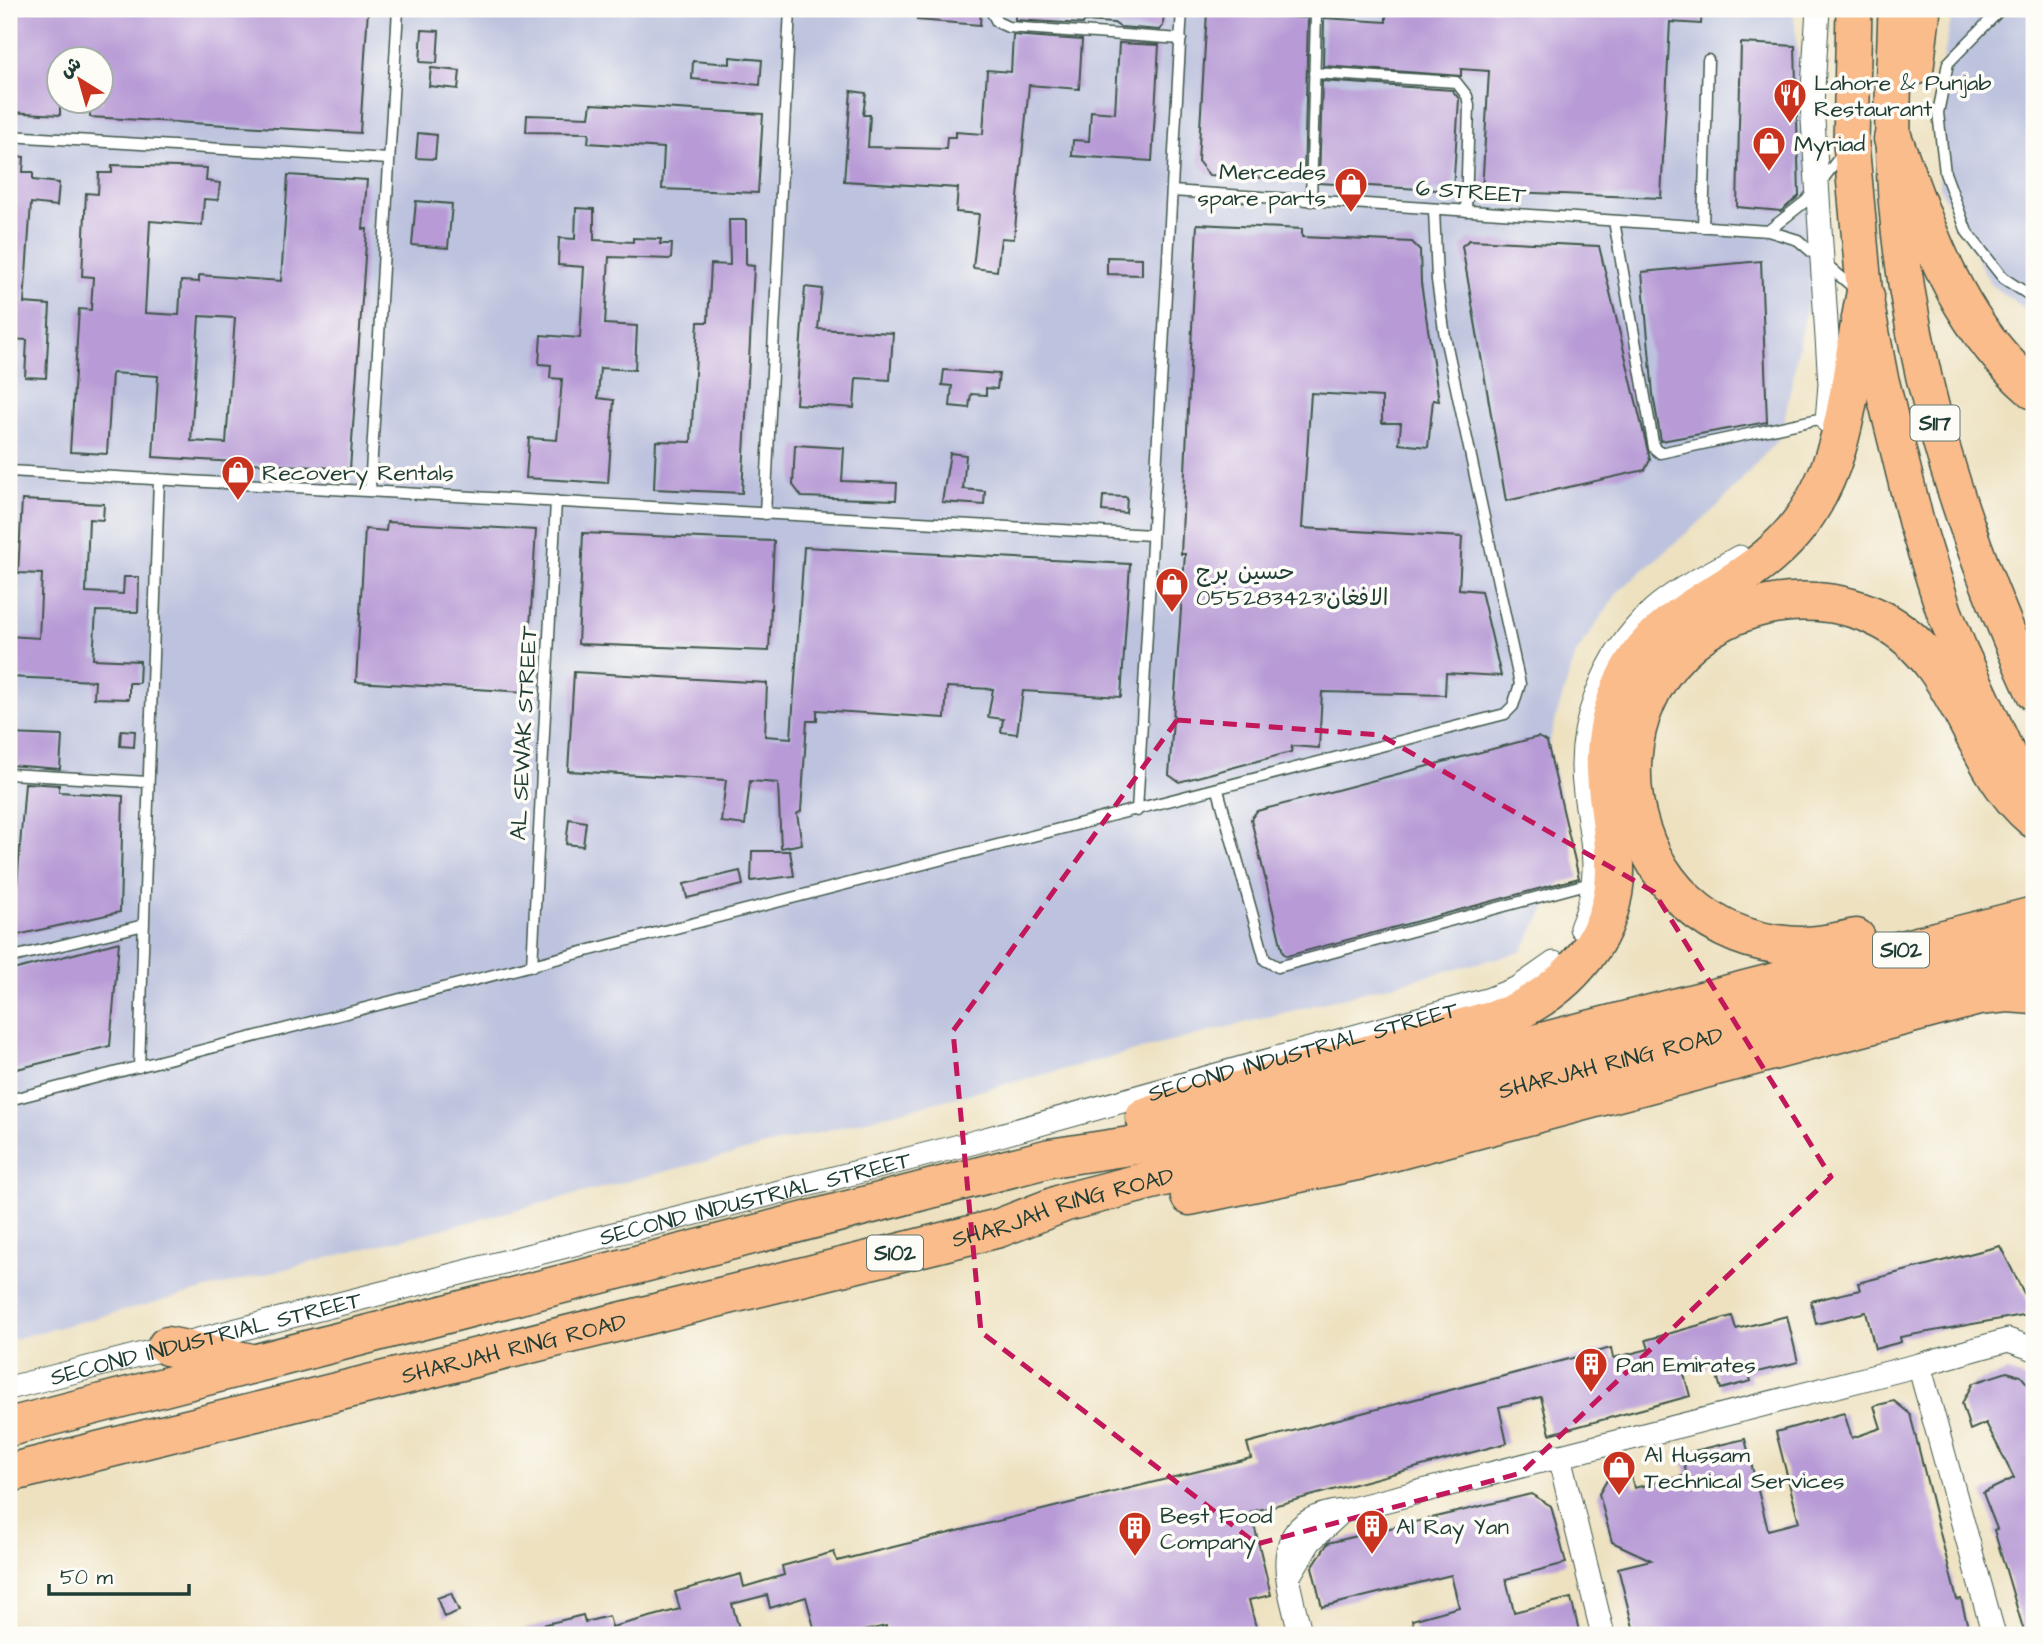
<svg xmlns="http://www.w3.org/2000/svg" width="2043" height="1644" font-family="'Architects Daughter','Playpen Sans Arabic',sans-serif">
	<rect width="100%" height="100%" fill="#fdfcf7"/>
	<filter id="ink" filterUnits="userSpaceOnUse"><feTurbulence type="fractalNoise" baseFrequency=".0143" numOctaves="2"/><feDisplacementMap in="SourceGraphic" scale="14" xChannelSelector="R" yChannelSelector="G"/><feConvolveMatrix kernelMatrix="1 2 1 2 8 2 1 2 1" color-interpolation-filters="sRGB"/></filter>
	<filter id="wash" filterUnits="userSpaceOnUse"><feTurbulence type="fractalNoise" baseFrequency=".00686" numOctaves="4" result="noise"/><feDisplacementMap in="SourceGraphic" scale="28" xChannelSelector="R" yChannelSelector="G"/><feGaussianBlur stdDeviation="1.57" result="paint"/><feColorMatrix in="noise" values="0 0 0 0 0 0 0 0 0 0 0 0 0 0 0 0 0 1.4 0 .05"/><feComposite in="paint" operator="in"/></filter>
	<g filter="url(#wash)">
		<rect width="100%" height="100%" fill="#ede1c0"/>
		<path fill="#bdc3de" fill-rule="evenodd" d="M9,9H1793L1807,134L1812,281L1781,436L1717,507L1618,592L1575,655L1549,742L1562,880L1521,952L9,1340ZM60,60H102V102H60Z
			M1953,9H2034V315L1991,285L1940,189L1935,103Z"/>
		<g id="blocks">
			<path fill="#b89bd6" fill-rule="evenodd" d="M9,9H368L360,133L90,117V102H102V60H60V115L9,112Z
				M917,9H981L980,25L917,20Z
				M1015,9H1164L1163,26L1160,30L1120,27L1114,23L1084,21L1083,24L1015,20Z
				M1386,9H1702L1701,24L1670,22L1661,198L1482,191L1489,71L1461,69V76L1323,66L1324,18L1386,22Z
				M1207,12L1308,18L1304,180L1209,175L1198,161Z
				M422,30L439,31L437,63L420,62Z
				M1013,35L1082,40L1079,89L1029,85L1014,239L1001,238L997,271L973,268L979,214L956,212L958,188L844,181L851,91L866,93L863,115H870L868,147L946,149L947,137H956V132L983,134L987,70L1011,72Z
				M1119,43L1159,45L1152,161L1072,156L1073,140L1089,141L1091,111L1115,113Z
				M1741,43L1795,46L1799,196L1781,211L1737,207Z
				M730,57L762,60L760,85L692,79L693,61L730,64Z
				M431,68L460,71L458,89L429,86Z
				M1322,81L1452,90L1459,99L1453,191L1319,183Z
				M591,104L763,114L758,193L662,189L664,148L588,143L589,133L526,132L527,115L589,117Z
				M418,133L437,135L435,159L416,158Z
				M10,156L24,157L23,172H33V180L59,183L57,206L31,203L24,303L50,305L46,378L25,377L27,340L9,339Z
				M112,165L207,168L206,181L220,183L218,200L204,199L202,225L150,221L145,313L179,315L181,281L199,282V275L281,281L288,175L367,180L363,229H367L350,469L153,457L158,376L112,373L107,454L70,452L79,309L91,310L93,277L82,276L86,193L98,194L99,173H112ZM199,316L235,318L226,443L191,441Z
				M416,201L452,204L448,248L412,245Z
				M576,208L594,209V240L633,242V238L661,239L660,244H672L671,259L609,257L605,324L637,326L635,370L600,368L598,398L614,400L608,483L526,478L529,438L557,440L562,379L550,378L551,365L539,364L541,335L580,338L584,267L558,265L559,238L575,239Z
				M729,220H746V265L754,266L742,493L654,489L656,441L691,442L698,322H708L711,264L730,265Z
				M1197,224L1302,229V237L1412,242L1420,250L1421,283L1439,401L1433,400L1428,447L1399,444L1401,423H1382V397L1311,393L1302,528L1462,537L1459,589L1481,591L1501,676L1446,673L1445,695L1322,692L1319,748L1292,746L1291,752L1179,782L1169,775L1185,554H1181Z
				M1469,240L1599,246L1650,460L1645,470L1506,501L1462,246Z
				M1107,257L1142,258V275L1107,274Z
				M1761,261L1767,422L1661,441L1653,394L1642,272Z
				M805,287L822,289L818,329L893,333L890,380L856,378L854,408L796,404Z
				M944,370L999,374L997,389L986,388V395L971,394L969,408L950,406L952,386L942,385Z
				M795,445L844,448L842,481L897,483L896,500L802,497L793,485Z
				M950,453L966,455L963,489L985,491L984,505L942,502Z
				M1103,496L1127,497L1126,513L1102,511Z
				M22,500L104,504L103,520L89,519L86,592L123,594L124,577H139L138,612L96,611L93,659L140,661L139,683H129V699L94,698L95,681L9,677V636L39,638L42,574L18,573Z
				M387,522L536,530L526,692L356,682L365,529L386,531Z
				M583,533L774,541L769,651L578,644Z
				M804,547L1130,564L1121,697L1023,691L1017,734L1001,732L1003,719L988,717L993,689L947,687L945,718L817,710V721H807L801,811L797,814L802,844L781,848L778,783L750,781L745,825L721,822L726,780L568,771L574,672L767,683L765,736L791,738Z
				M121,730L135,731L134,747L120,746Z
				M9,734L62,736L60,769L9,765Z
				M1538,737L1547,742L1579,878L1287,956L1283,953L1251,819L1257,811Z
				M25,783L59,785V792L123,796L120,912L13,936Z
				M569,819L586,822L583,846L566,844Z
				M752,851H790L794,876L751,881Z
				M740,871L743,885L687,898L684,884Z
				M119,942L110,1046L9,1071V971Z
				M2000,1246L2034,1313L1900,1337L1901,1342L1875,1349L1866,1312L1816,1324L1811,1301L1860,1290L1858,1283Z
				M1732,1316L1736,1329L1787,1316L1798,1362L1749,1374L1751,1381L1721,1389L1714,1365L1684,1374L1690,1396L1550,1434L1541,1397L1499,1407L1507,1443L1251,1512L1271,1595L1249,1600L1258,1635H887L886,1626L845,1635H816L806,1597L770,1608L767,1595L732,1604L741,1635H523L522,1630L583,1615L585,1622L609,1616L612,1627L680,1609L675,1592L741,1574L744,1587L784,1575L782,1566L834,1552L837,1561L1251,1458L1247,1443L1611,1348L1613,1358L1649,1349L1646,1340Z
				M2007,1372L2021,1376L2034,1392V1635H2025L1994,1530L1997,1529L1983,1493L2014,1478L1986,1423L1970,1430L1962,1403L1973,1383Z
				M1894,1401L1910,1414L1957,1600L1961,1599L1970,1635H1635L1618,1568L1651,1560L1612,1542L1599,1494L1613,1470L1629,1467L1634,1488L1687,1475L1681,1454L1745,1439L1768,1530L1799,1522L1776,1432L1844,1413L1852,1438L1881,1428L1874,1406Z
				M1531,1494L1551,1506L1566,1563L1506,1579L1514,1612L1571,1598L1580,1635H1416L1412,1620L1459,1607L1451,1575L1322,1607L1312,1567L1328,1543Z
				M451,1593L459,1611L444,1617L437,1598Z"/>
		</g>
	</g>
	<g filter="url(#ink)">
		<use href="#blocks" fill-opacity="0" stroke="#3e5649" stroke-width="2"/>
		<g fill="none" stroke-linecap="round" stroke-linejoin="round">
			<defs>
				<path id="service" d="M990,9L997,22L1008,27L1181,39
					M2001,9L1948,63L1938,113L1945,173L1967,232L2003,278L2034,298
					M1314,73L1456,82L1467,96L1469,105L1466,211
					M9,136L389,159
					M1172,191L1768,231L1798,240L1855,289
					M1311,201L1316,15
					M1614,221L1654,448L1660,453L1828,417
					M1703,227L1708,60
					M1768,231L1806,201L1843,153
					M9,471L1152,535
					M370,490L398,9
					M765,514L790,9
					M9,774L148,782
					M1218,790L1265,960L1278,967L1594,882
					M1137,811L1182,9
					M9,958L144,925
					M532,966L556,501
					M139,1067L159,479
					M9,1100L1505,714L1513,706L1520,684L1445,337L1437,280L1434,209"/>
				<g id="minor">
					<path d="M1818,9L1812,104L1830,384L1827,421"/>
					<path d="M1581,928C1603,876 1592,845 1585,793C1575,727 1604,655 1653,610C1678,588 1710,574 1739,557"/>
					<path d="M1919,1365L1994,1635"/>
					<path id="s1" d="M9,1388L975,1142L1490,999L1518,988L1554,963"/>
					<path d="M1559,1456L1603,1635"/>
					<path d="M1290,1574L1310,1541L1338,1515"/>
					<path d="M1301,1635C1287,1581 1264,1519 1344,1511L1919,1365L2008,1340L2034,1349"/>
				</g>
				<path id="primary" d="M1854,9L1851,143L1865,297L1880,376L1916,522L1944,611L1960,651L2031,805
					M1896,9C1895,51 1892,94 1893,136C1897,331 1954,517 2034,693
					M1916,67L1923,9"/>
				<g id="motorway">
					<path d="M1893,139C1929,234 1954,321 2034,390"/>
					<path d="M1856,938C1838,942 1821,946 1803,946C1609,945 1565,673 1749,610C1792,596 1842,599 1882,620C1963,662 1968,764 2034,819"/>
					<path d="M1145,1117L1509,1015C1569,988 1617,935 1615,865C1613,801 1594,765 1617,698C1647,608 1739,598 1794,531C1850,463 1848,379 1865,297"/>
					<path d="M1190,1196L1362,1160L1979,996L2007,993L2034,995"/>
					<path d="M167,1346L247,1362"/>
					<path d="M9,1427L1050,1158L1143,1144L2034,916"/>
					<path id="s2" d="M9,1473L999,1228L1066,1202L2034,954"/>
				</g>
			</defs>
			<use href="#service" stroke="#3e5649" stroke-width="13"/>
			<use href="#minor" stroke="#3e5649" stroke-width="25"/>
			<use href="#primary" stroke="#3e5649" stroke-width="38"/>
			<use href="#motorway" stroke="#3e5649" stroke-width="41"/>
			<use href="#service" stroke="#fff" stroke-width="10"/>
			<use href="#minor" stroke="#fff" stroke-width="23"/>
			<use href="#primary" stroke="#fabc8b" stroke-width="35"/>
			<use href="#motorway" stroke="#fabc8b" stroke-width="38"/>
		</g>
	</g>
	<path fill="none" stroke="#c2185b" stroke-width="5" stroke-dasharray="14 9" stroke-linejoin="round" d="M1177,720L1380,735L1654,892L1831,1177L1521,1473L1257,1544L981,1332L953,1031Z"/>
	<defs>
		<symbol id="restaurant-pin" viewBox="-11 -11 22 30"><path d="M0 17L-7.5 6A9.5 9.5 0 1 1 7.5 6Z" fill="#c8321e" stroke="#fdfcf7"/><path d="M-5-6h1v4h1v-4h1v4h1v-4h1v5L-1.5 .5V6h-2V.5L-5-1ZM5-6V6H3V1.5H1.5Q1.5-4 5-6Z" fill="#fff"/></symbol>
		<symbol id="shop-pin" viewBox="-11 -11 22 30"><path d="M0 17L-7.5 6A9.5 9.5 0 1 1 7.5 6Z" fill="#c8321e" stroke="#fdfcf7"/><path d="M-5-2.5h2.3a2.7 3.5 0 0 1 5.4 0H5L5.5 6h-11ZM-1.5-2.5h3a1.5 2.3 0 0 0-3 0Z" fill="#fff"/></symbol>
		<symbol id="building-pin" viewBox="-11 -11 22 30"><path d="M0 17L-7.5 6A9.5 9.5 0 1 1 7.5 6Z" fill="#c8321e" stroke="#fdfcf7"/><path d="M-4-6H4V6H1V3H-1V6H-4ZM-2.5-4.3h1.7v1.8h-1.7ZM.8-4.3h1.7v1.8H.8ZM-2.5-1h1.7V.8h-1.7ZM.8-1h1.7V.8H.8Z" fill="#fff"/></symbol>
	</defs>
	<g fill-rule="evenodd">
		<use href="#restaurant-pin" x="1771" y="76" width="38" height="52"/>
		<use href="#shop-pin" x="1750" y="124" width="38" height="52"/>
		<use href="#shop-pin" x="1332" y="165" width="38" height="52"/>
		<use href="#shop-pin" x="219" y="453" width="38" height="52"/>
		<use href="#shop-pin" x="1153" y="565" width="38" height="52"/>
		<use href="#building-pin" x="1572" y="1345" width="38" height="52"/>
		<use href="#shop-pin" x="1600" y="1448" width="38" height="52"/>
		<use href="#building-pin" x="1353" y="1507" width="38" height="52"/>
		<use href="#building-pin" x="1116" y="1509" width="38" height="52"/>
	</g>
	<g text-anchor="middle" stroke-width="7" stroke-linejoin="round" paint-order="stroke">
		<g fill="#fdfcf7" stroke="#62766e" stroke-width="2">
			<rect x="1910.5" y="405.5" width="49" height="35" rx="5"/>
			<rect x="1873" y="932.5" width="56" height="35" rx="5"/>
			<rect x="867" y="1235.5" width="56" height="35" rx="5"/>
		</g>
		<g font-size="21" font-weight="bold" fill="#1f3d34">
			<text x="1935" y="430">S117</text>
			<text x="1901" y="957">S102</text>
			<text x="895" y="1260">S102</text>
		</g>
		<g font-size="23" fill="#1f3d34" stroke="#fdfcf7" text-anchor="start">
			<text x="1814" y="90">Lahore &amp; Punjab<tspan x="1814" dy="26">Restaurant</tspan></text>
			<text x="1794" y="151">Myriad</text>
			<text x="1326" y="179" text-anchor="end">Mercedes<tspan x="1326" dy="26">spare parts</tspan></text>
			<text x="262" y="480">Recovery Rentals</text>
			<text x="1196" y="579">حسين برج<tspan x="1196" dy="26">الافغان0552834231</tspan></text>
			<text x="1616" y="1372">Pan Emirates</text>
			<text x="1644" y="1462">Al Hussam<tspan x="1644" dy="26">Technical Services</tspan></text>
			<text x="1160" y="1523">Best Food<tspan x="1160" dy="26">Company</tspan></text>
			<text x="1396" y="1534">Al Ray Yan</text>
		</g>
		<g font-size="23" fill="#1f3d34" stroke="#fdfcf7">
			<text transform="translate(1471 191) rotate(4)" y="8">6 STREET</text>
			<text transform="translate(523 733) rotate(-87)" y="8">AL SEWAK STREET</text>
			<text dy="8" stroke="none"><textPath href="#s1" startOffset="1337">SECOND INDUSTRIAL STREET</textPath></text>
			<text dy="8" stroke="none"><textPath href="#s2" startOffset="1654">SHARJAH RING ROAD</textPath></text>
			<text dy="8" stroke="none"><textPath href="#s1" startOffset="770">SECOND INDUSTRIAL STREET</textPath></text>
			<text dy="8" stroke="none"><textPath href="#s2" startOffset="1087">SHARJAH RING ROAD</textPath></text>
			<text dy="8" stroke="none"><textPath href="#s1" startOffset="203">SECOND INDUSTRIAL STREET</textPath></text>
			<text dy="8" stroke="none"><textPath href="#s2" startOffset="520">SHARJAH RING ROAD</textPath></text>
		</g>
	</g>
	<rect width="2043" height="1644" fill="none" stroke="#fdfcf7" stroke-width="35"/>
	<g transform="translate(80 80) rotate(323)"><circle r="33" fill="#fdfcf7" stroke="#a4b0a9" stroke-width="2"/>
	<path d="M0-5L12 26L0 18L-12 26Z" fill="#c8321e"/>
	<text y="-10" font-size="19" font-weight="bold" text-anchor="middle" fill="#1f3d34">ش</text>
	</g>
	<path d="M49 1584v10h140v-10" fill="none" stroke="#1f3d34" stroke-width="3.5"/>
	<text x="60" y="1584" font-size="21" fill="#1f3d34" stroke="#fdfcf7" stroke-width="5" paint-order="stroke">50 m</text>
</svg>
